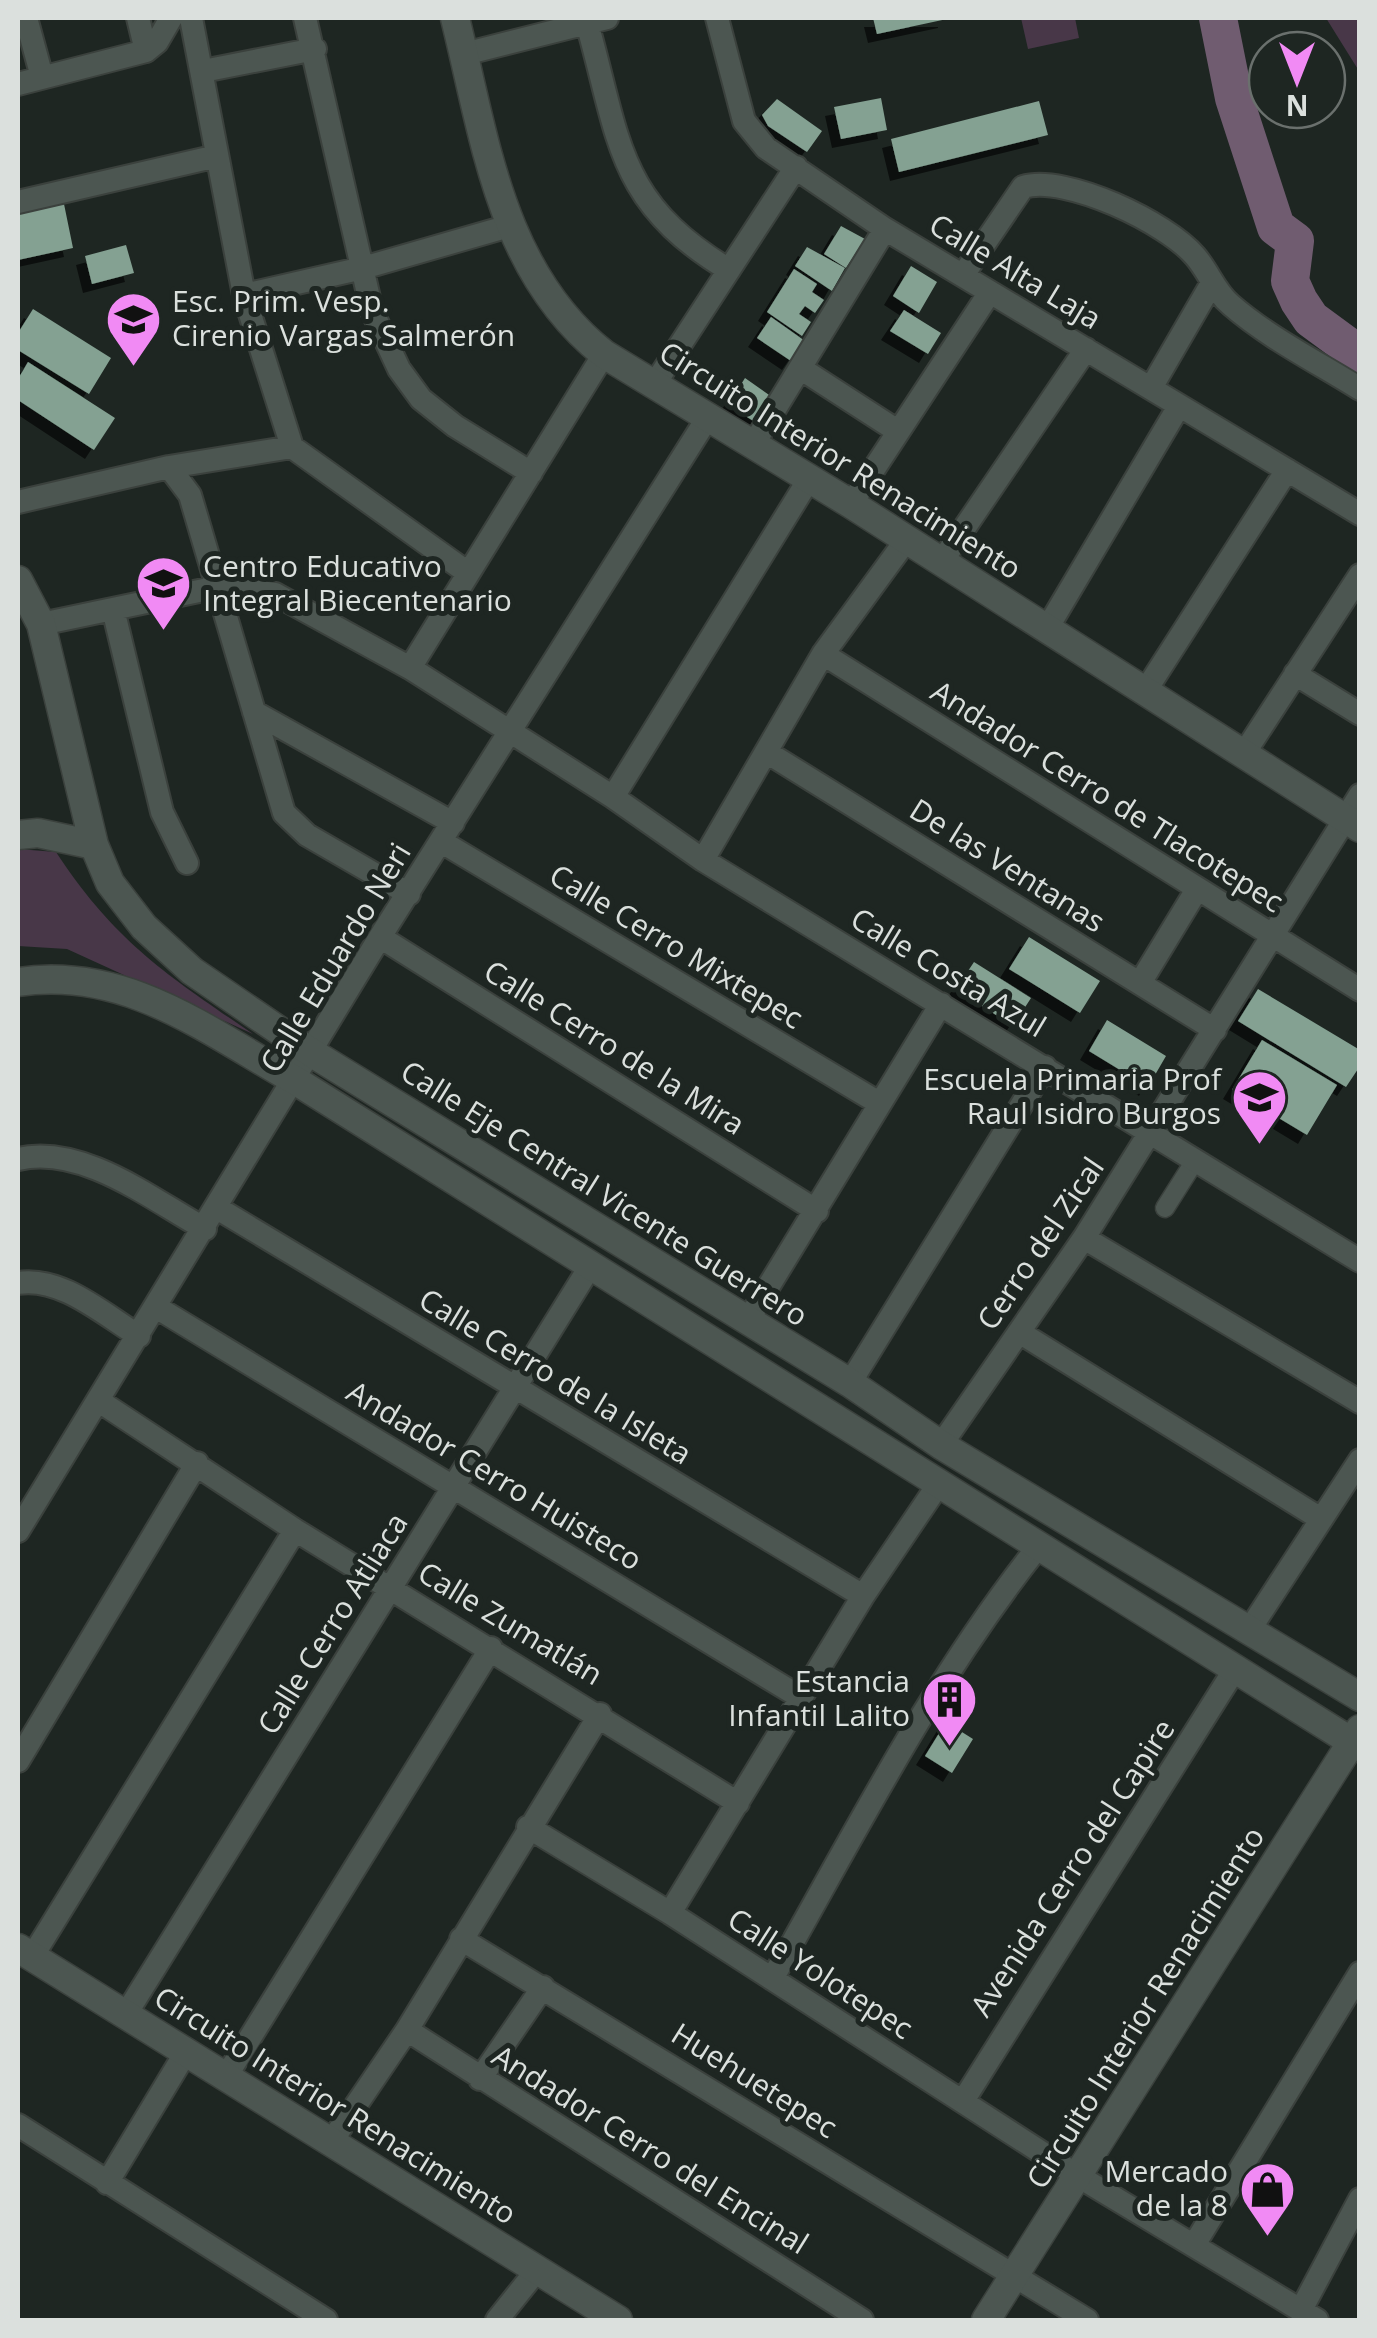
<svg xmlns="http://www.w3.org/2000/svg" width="1377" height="2338" font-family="'Open Sans',sans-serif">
	<defs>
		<filter id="shadow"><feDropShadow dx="-9" dy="9" stdDeviation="0" flood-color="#0009"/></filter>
	</defs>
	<rect width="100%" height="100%" fill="#1e2622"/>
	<path fill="#483748" d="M1021,18H1075L1079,38L1028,49Z
		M1326,18H1359V71Z
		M18,849L56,852C115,942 167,975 253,1034L67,949L18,946Z"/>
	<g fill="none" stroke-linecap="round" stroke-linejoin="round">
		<path stroke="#705c70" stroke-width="38" d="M1218,18L1234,98L1276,227L1295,241L1290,281L1299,301L1311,319L1360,355"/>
	</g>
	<path fill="#84a192" filter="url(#shadow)" d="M873,18H947V19L877,34Z
		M881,98L887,130L841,139L834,107Z
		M777,99L822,131L807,152L768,126L762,115Z
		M1039,101L1048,135L899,172L891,139Z
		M64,204L73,248L18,260V214Z
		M841,226L865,239L846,268L824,254Z
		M126,245L134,273L92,284L85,256Z
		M807,247L845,268L832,291L795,266Z
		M911,266L937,282L919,313L893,296Z
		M794,269L817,284L812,292L824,300L815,313L805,306L799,314L811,322L802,336L767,312Z
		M33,309L111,358L89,394L18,350V333Z
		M904,310L941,333L928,354L890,331Z
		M771,317L805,341L791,361L757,338Z
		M28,362L115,418L94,450L18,400V379Z
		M745,378L772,397L755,422L728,405Z
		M1029,937L1100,981L1080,1013L1009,969Z
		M974,962L1031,998L1013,1026L956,989Z
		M1258,989L1360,1050V1066L1346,1087L1238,1021Z
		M1107,1020L1166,1056L1148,1087L1089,1051Z
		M1262,1040L1337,1085L1307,1135L1232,1090Z
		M946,1722L973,1739L952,1773L925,1756Z"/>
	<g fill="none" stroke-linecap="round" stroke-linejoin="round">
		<defs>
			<path id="pedestrian" d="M1165,1208L1196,1159"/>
			<path id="minor" d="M26,18L42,77
				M138,18L146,51
				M191,18L244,295L292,447
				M305,18L372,311L399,369L421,399L455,426L531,473
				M717,18L744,121L766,148L885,229L1360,514
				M587,23C620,140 616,202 729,270
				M464,54L607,18
				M203,71L315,49
				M18,84L146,51L157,42L171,18
				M18,202L217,156
				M963,275L1023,187C1066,174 1167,223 1195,256C1209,272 1215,292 1231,305C1269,338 1317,362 1360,389
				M244,295L363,268L509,226
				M800,368L896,430
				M654,385L796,167
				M1151,388L1212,283
				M753,445L885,229
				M169,467L190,495L284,813L307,835L409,894
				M18,502L169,467L292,447L468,573
				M851,504L990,292
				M942,561L1086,349
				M113,609L162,812L187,863
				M41,624L218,587L275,594L410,668L613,797L703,860L1360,1261
				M1048,627L1179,406
				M823,654L1360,990
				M410,668L604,354
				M1295,674L1360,714
				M1146,690L1287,470
				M254,712L453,823
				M1245,752L1360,575
				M768,753L1215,1030
				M613,797L809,479
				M442,842L879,1103
				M703,860L823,654L907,539
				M380,937L817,1211
				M1140,983L1196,891
				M18,1159C82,1144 151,1199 205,1229
				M217,1208L863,1596
				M1084,1238L1360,1402
				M18,1283C61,1276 103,1314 139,1336
				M156,1307L800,1697
				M748,1320L941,1004
				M1019,1332L1321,1519
				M850,1383L1045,1067
				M99,1401L295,1530L738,1803
				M941,1445L1084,1238L1360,795
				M18,1531L380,937L708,417
				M1250,1629L1360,1460
				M18,1761L197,1463
				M528,1827L670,1913L1078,2176L1317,2320
				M670,1913L863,1596L938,1485
				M461,1939L1087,2320
				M32,1957L295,1530
				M772,1979C855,1833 933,1679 1038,1547
				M126,2014L591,1265
				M407,2030L862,2320
				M227,2075L491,1648
				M480,2079L543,1987
				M963,2101L1235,1669
				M18,2125L326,2320
				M331,2142L407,2030L600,1714
				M107,2183L186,2052
				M1194,2245L1360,1973
				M1301,2310L1360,2199
				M497,2320L537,2270"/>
			<path id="secondary" d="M455,18C485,138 500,272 604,354L851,504L1360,828
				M18,580L41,624L94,845L110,883L144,927L192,971L312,1053L850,1383L941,1445L1360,1697
				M18,835L38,833L94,845
				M18,982C126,966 206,1030 296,1081L1360,1747
				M18,1948L618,2320
				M986,2320L1360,1729"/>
		</defs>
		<use href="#pedestrian" stroke="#3b413d" stroke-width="21"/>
		<use href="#minor" stroke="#3b413d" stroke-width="26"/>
		<use href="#secondary" stroke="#3b413d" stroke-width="31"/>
		<use href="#pedestrian" stroke="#4c5651" stroke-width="18"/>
		<use href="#minor" stroke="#4c5651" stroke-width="22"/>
		<use href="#secondary" stroke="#4c5651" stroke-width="28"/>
	</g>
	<defs>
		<symbol id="school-pin" viewBox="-11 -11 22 30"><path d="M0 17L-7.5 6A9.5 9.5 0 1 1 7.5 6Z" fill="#f18af4" stroke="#1e2622"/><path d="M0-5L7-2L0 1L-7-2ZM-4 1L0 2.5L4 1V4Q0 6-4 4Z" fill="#111"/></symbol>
		<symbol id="building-pin" viewBox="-11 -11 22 30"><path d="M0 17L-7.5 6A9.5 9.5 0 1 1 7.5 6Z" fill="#f18af4" stroke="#1e2622"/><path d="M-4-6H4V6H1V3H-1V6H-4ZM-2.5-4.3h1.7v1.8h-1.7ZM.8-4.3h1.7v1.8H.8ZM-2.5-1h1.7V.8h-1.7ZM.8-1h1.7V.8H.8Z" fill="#111"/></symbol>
		<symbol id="shop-pin" viewBox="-11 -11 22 30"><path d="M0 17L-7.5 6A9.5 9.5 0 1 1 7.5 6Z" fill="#f18af4" stroke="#1e2622"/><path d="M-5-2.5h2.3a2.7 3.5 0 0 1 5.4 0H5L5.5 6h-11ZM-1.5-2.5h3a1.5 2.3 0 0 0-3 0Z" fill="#111"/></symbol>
	</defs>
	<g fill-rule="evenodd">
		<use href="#school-pin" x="102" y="288" width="63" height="86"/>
		<use href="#school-pin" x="132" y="552" width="63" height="86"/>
		<use href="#school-pin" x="1228" y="1066" width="63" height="86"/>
		<use href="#building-pin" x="918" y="1668" width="63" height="86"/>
		<use href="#shop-pin" x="1236" y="2158" width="63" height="86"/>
	</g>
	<g text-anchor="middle" stroke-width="10" stroke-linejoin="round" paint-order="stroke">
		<g font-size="30" fill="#dbe0dd" stroke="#1e2622">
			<text transform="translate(1015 272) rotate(31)" y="10">Calle Alta Laja</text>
			<text transform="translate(840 461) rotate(32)" y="10">Circuito Interior Renacimiento</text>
			<text transform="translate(1107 797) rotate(32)" y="10">Andador Cerro de Tlacotepec</text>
			<text transform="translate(1007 866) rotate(32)" y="10">De las Ventanas</text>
			<text transform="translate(676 947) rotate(31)" y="10">Calle Cerro Mixtepec</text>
			<text transform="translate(336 958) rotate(-59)" y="10">Calle Eduardo Neri</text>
			<text transform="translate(948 973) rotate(31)" y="10">Calle Costa Azul</text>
			<text transform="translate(614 1048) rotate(32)" y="10">Calle Cerro de la Mira</text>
			<text transform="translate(604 1194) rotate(32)" y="10">Calle Eje Central Vicente Guerrero</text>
			<text transform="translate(1041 1244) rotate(-56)" y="10">Cerro del Zical</text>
			<text transform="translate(555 1377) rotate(31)" y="10">Calle Cerro de la Isleta</text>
			<text transform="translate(494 1476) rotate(31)" y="10">Andador Cerro Huisteco</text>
			<text transform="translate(333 1624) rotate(-58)" y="10">Calle Cerro Atliaca</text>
			<text transform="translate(510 1624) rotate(31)" y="10">Calle Zumatlán</text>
			<text transform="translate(1073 1868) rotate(-57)" y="10">Avenida Cerro del Capire</text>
			<text transform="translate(820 1974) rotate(33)" y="10">Calle Yolotepec</text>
			<text transform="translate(1146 2008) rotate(-58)" y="10">Circuito Interior Renacimiento</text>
			<text transform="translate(754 2081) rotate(32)" y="10">Huehuetepec</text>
			<text transform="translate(335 2106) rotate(32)" y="10">Circuito Interior Renacimiento</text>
			<text transform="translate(650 2150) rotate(32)" y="10">Andador Cerro del Encinal</text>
		</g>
		<g font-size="30" fill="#dbe0dd" stroke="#1e2622" text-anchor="end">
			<text x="172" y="312" text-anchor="start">Esc. Prim. Vesp.<tspan x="172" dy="34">Cirenio Vargas Salmerón</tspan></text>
			<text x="203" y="577" text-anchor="start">Centro Educativo<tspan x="203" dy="34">Integral Biecentenario</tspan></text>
			<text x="1221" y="1090">Escuela Primaria Prof<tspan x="1221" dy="34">Raul Isidro Burgos</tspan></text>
			<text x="910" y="1692">Estancia<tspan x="910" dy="34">Infantil Lalito</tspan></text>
			<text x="1228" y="2182">Mercado<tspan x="1228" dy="34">de la 8</tspan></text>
		</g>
	</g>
	<rect width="1377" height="2338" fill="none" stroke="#dbe0dd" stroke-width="40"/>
	<g transform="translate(1297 80) rotate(180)"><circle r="48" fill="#1e2622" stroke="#6a706d" stroke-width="2.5"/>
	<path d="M0-8L18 38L0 25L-18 38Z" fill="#f18af4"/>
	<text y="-15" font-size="28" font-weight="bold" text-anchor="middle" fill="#dbe0dd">N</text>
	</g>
</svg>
